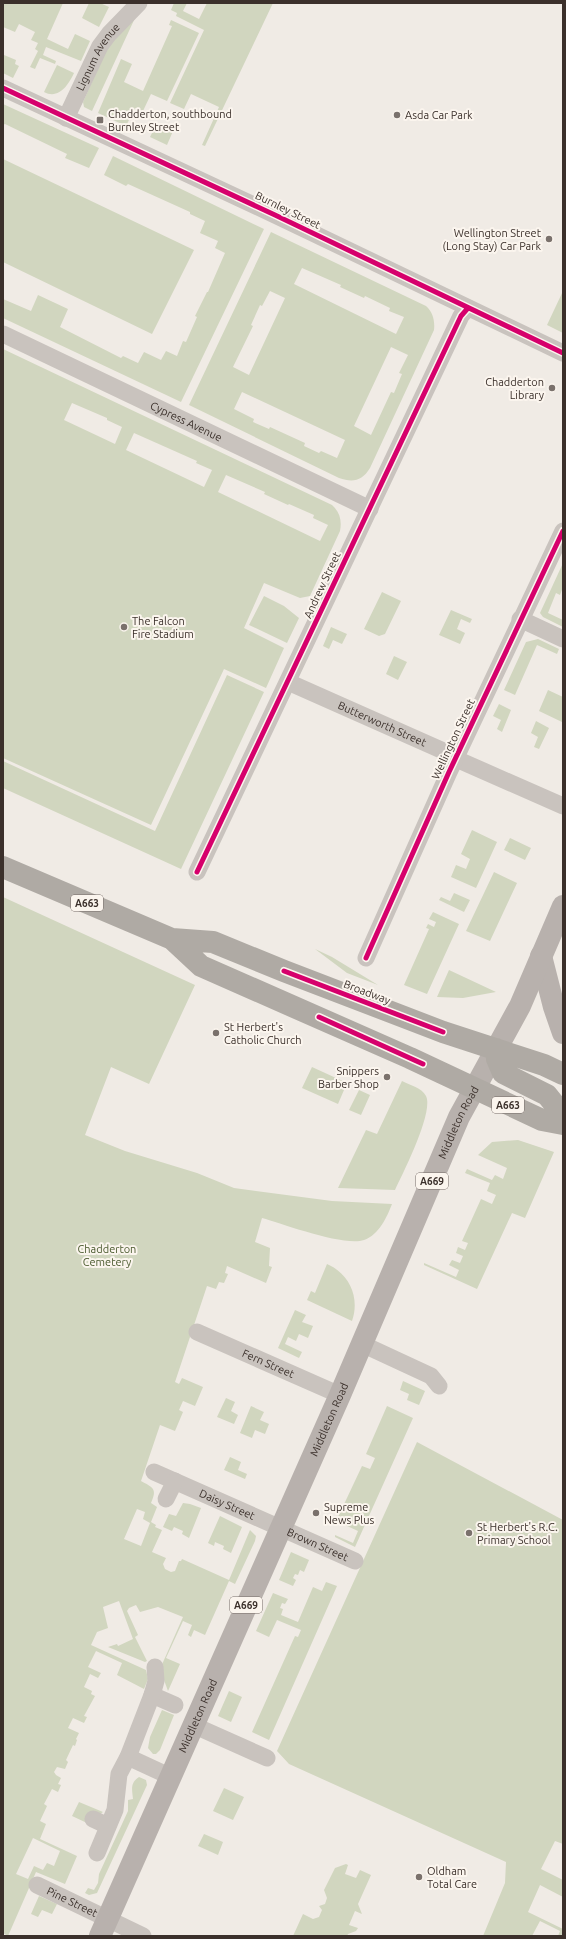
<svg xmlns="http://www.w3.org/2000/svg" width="566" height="1939" font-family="Ubuntu,sans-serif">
	<rect width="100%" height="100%" fill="#f0ebe5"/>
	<path fill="#d1d6bf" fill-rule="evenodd" d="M3,3H63L47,39L68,49L75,34L90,41L81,61L46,47L43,55L56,61L55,64L40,58L35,69L30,67L38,51L35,49L38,43L31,40L35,32L19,24L15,32L3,27Z
		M89,3H100L109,7L99,27L82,18Z
		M174,3H187L183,11L199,19L207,3H273L205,146L202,145L219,107L191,94L184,109L170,103L204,30L176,16L177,13L171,10Z
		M135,18L92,111L84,107L83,102L111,40Z
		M171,20L199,33L167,101L151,94L143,111L135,108L126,126L98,113L121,59L132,64L124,82L143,91L172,26L169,25Z
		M4,55L16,60L15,64L19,66L13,78L3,73Z
		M57,65L74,73C69,84 59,100 44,92Z
		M3,104L99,148L89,168L65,158L67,154L5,124L3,125Z
		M157,123L173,131L167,145L150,137Z
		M113,156L264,229L181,402L3,318V299L31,311L38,295L68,309L60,327L121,358L123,356L138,363L144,352L161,360L166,351L177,356L183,341L186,342L197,317L195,316L207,292H208L225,253L215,248L218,241L200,233L205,221L190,214V212L128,184L126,186L104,175Z
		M3,159L194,250L152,334L3,262Z
		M271,232L426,306C433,312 435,321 434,330L370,468C362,481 353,483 339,478L189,405ZM302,268L341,285L340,287L364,298L365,296L390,308L389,311L404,317L396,334L294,284ZM270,291L285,298L249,375L233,367L253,326L251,325L260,305L262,306ZM391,347L408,355L399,373L402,374L394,393L391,392L371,435L354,426ZM242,392L345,440L337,458L321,451L319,453L304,446L305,443L270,427L269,429L253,422L254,419L234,409Z
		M563,291V333L547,325Z
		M3,349L332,505C340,512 342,521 340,531L310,596L300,598L264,583L244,628L284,648L266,688L224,669L151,825L3,758ZM72,403L107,418V420L122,427L115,444L64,420ZM134,433L197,461L196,463L212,470L204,487L126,450ZM226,475L265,492L264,494L288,505L289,504L314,515L313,518L328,525L320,541L218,492Z
		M563,563V587L560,595L556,593L548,613L563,620V627L543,617L540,613Z
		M382,592L401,601L385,634L379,636L364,629Z
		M264,596L284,606L299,618L287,643L249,625Z
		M451,610L472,619L470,623L461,619L457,629L465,633L460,644L439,635Z
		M331,627L347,634L342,644L333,640L329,649L323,646Z
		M538,639L559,649L557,654L537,645L515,695L504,690L526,642Z
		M394,656L407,662L398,680L386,674Z
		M227,675L264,692L181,869L3,788V761L155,831Z
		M548,690L563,697L562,722L539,711Z
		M499,704L511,710L502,732L497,729L501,720L493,716Z
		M536,721L549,728L539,749L534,747L538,737L531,733Z
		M472,830L497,842L476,888L451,877L456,865L466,869L470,859L461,854Z
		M510,838L531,848L525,860L504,850Z
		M494,872L517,883L490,941L466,931Z
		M454,893L470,900L464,912L439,900L441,897L450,901Z
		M3,897L195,985L149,1084L111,1067L85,1135L125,1151L197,1173L234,1188L332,1201L392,1204C387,1217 379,1235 364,1240C345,1247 283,1224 262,1218L255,1242L270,1248L269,1266L272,1267L266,1283L227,1266L225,1273L228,1274L224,1283L219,1282L216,1289L207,1286L175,1382L179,1384L182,1378L203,1387L195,1406L183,1401L179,1410L183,1412L175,1431L160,1425L141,1481C154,1488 157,1489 151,1503L157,1507L151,1522L156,1525L155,1527L162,1530L152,1552L166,1558L163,1564L165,1569L171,1572L175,1571L179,1561H181L182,1559L229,1580L250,1530L256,1536L255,1541L235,1584L229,1581L205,1635L194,1630L191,1637L188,1635L192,1625L183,1621L166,1658L180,1664L168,1691L160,1669L183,1617L158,1607L140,1612L136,1605L129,1608L127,1611L138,1635L135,1637L147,1661L145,1662L108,1647L117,1644L118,1646L133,1639L119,1601L103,1607L108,1628L97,1632L91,1645L146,1670L148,1679L144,1689L117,1675L122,1663L96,1651L88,1667L101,1673L98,1678L90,1674L84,1687L92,1691L91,1694L95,1696L84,1716L87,1717L84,1723L73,1718L68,1728L79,1733L76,1739L77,1740L75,1746L73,1745L66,1760L68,1762L65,1769L57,1767L54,1772L56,1775L61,1778L58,1784L61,1785L58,1792L52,1789L44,1804L47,1806L40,1821L46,1824L40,1839L77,1856L65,1884L36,1872L8,1936L3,1933ZM137,1509L145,1512L143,1519L150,1523L141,1546L124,1539ZM33,1838L60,1851L54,1866L47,1863L43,1870L34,1866L28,1879L16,1874Z
		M433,912L459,924L427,994L404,985L429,929L426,928L428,924L434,927L436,922L429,919Z
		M315,949L332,957L378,985L347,973Z
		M449,970L496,992L463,998L437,997Z
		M312,1067L347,1083L338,1104L302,1088Z
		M402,1081C410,1085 422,1088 426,1096C434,1112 403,1173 395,1190L338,1188L366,1130L377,1134Z
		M359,1090L370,1095L361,1115L349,1110Z
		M518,1140L554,1152L525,1218L512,1213L477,1289L424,1265V1263L456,1277L459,1270L449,1265L452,1260L460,1263L463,1256L456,1253L458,1247L465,1250L468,1243L462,1241L481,1199L492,1204L496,1195L487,1191L490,1183L465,1173L467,1169L492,1180L495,1175L503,1179L507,1168L478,1155L492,1142Z
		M327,1264C350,1274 360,1298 352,1321L307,1300L311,1291L315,1293Z
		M295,1310L306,1315L302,1322L313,1326L308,1338L299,1334L296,1341L288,1337L285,1344L302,1352L299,1358L278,1348Z
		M403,1381L425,1391L419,1405L407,1400L409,1394L400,1390Z
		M226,1398L235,1402L231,1411L238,1415L234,1424L217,1417Z
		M251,1406L264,1412L260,1420L269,1424L265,1434L255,1430L252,1438L240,1433Z
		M387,1406L413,1418L355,1547L335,1537V1535L353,1543L358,1531L345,1525L347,1521L338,1517L362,1466L370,1469L375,1458L366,1454Z
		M417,1442L563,1520V1844L555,1841L541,1869L563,1880V1897L540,1885L528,1912L563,1929V1936H558L560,1931L540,1921L532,1936H483L505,1883L506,1862L289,1764L277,1751Z
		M230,1457L241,1462L238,1470L247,1474L245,1479L224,1470Z
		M183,1503L190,1504L201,1508L189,1538L182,1534L183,1531L174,1527L172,1531L163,1527L169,1514L176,1516Z
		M220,1516L242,1527L231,1553L223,1549L224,1546L215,1542L214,1546L208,1543Z
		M291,1552L309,1560L304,1572L300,1570L298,1575L295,1574L293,1578L296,1580L293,1586L279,1580Z
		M326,1582L337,1586L269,1740L252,1732L295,1636L298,1637L301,1630L277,1620L269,1637L256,1631L273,1593L288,1599L285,1604L282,1603L280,1608L283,1609L281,1615L298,1622L313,1587L322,1591Z
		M229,1691L242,1697L231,1722L218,1716Z
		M162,1710L174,1715L160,1750L156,1754H153L148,1748L150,1737Z
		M139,1777L146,1780L147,1785L97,1893L89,1895L85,1893L88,1888L94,1890L98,1883L99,1874L128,1811V1800L133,1799C132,1789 130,1783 139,1777Z
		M224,1788L244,1797L233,1820L213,1811Z
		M79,1802L103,1812L87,1823L72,1816Z
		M204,1834L223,1842L218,1855L198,1846Z
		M346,1864L348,1865L345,1874L356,1878L360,1870L371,1875L358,1904L362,1914L355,1911L349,1925L358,1928L356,1931L348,1934L347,1936H293L303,1914L313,1919L319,1917L322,1910L319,1906L325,1904L327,1898L324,1890L335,1868Z
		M39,1896L57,1904L52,1914L42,1910L38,1917L31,1914Z"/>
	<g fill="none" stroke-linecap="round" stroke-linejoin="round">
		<g stroke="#c9c3be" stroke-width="17">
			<path d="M3,88L275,215L563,353"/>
			<path id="s1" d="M66,118L100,46L109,34L139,3"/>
			<path id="s2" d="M3,334L370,509"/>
			<path d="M520,619L563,639"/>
			<path id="s3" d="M288,682L448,753L463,762L563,806"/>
			<path d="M197,872L461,316L468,308"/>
			<path d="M366,958L449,772L563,531"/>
			<path id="s4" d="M197,1332L340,1395"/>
			<path d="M362,1344L431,1376L439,1386"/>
			<path id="s5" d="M154,1472L355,1561"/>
			<path d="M166,1499L175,1481"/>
			<path d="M152,1695L175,1705"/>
			<path d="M193,1725L267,1758"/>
			<path d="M128,1757L169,1776"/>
			<path d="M93,1819L108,1826"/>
			<path d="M97,1853L115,1810L119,1774L128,1757L152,1695L156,1681L155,1667"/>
			<path id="s6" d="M37,1885L143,1936"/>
		</g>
		<g stroke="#b8b1ad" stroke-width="22">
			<path d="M541,956L554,1007L563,1033"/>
			<path id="s7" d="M100,1936L340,1395L459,1117L520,1006L563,906"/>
		</g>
		<path stroke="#afaaa4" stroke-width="22" d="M3,867L172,939L201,966L410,1058L542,1120L563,1124
			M172,939L213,942L284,971L443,1032L544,1065L563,1074
			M496,1049L497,1059L503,1073L547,1095L563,1115"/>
		<defs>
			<path id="cycleway" d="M3,88L275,215L563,353
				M197,872L461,316L468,308
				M366,958L449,772L563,531
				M284,971L443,1032
				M319,1017L423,1064"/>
		</defs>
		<use href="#cycleway" stroke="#fbf5ee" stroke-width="8"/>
		<use href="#cycleway" stroke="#d6006c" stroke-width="5"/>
	</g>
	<g fill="#7a716c" stroke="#fbf5ee" stroke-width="1.5">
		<circle cx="397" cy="115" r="4"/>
		<rect x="96" y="116" width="8" height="8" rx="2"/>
		<circle cx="549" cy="239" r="4"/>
		<circle cx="552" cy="388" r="4"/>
		<circle cx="124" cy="627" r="4"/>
		<circle cx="216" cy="1033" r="4"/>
		<circle cx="387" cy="1077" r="4"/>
		<circle cx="316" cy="1513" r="4"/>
		<circle cx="469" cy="1533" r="4"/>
		<circle cx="419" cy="1877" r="4"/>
	</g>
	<g text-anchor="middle" stroke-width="4" stroke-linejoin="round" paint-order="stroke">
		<g fill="#fbf5ee" stroke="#756b66" stroke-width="1">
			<rect x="71" y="895" width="32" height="16" rx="3"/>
			<rect x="492" y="1097" width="32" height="16" rx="3"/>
			<rect x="416" y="1173" width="32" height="16" rx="3"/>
			<rect x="230" y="1597" width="32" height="16" rx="3"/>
		</g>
		<g font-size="10" font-weight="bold" fill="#3b302b">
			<text x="87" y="907">A663</text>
			<text x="508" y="1109">A663</text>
			<text x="432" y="1185">A669</text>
			<text x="246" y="1609">A669</text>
		</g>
		<g font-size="11" fill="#3b302b" stroke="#fbf5ee">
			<text dy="4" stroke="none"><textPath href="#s1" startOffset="69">Lignum Avenue</textPath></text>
			<text transform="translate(288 210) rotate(26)" y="4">Burnley Street</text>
			<text dy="4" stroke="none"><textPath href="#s2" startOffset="203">Cypress Avenue</textPath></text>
			<text transform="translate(322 585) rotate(-65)" y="4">Andrew Street</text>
			<text dy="4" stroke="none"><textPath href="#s3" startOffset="103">Butterworth Street</textPath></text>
			<text transform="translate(453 739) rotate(-65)" y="4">Wellington Street</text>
			<text transform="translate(367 992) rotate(21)" y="4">Broadway</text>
			<text dy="4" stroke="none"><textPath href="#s7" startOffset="889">Middleton Road</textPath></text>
			<text dy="4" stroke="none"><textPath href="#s4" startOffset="78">Fern Street</textPath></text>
			<text dy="4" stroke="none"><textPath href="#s7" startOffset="565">Middleton Road</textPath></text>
			<text dy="4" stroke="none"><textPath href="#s5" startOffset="80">Daisy Street</textPath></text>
			<text dy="4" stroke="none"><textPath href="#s5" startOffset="179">Brown Street</textPath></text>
			<text dy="4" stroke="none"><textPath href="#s7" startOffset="241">Middleton Road</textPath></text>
			<text dy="4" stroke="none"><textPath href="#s6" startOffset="39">Pine Street</textPath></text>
		</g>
		<g font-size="11" fill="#3b302b" stroke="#fbf5ee" text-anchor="start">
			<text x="108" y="118">Chadderton, southbound<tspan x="108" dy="13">Burnley Street</tspan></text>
			<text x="405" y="119">Asda Car Park</text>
			<text x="541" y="237" text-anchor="end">Wellington Street<tspan x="541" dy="13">(Long Stay) Car Park</tspan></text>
			<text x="544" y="386" text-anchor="end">Chadderton<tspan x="544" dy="13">Library</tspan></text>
			<text x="132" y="625">The Falcon<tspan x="132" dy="13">Fire Stadium</tspan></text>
			<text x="224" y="1031">St Herbert's<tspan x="224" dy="13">Catholic Church</tspan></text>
			<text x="379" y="1075" text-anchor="end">Snippers<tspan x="379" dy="13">Barber Shop</tspan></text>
			<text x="324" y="1511">Supreme<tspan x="324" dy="13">News Plus</tspan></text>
			<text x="477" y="1531">St Herbert's R.C.<tspan x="477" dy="13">Primary School</tspan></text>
			<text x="427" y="1875">Oldham<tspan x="427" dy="13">Total Care</tspan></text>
		</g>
		<g font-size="11" fill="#4a5a2e" stroke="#fbf5ee">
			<text x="107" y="1253">Chadderton<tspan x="107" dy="13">Cemetery</tspan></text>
		</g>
	</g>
	<rect width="566" height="1939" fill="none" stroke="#3b302b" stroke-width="8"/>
</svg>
